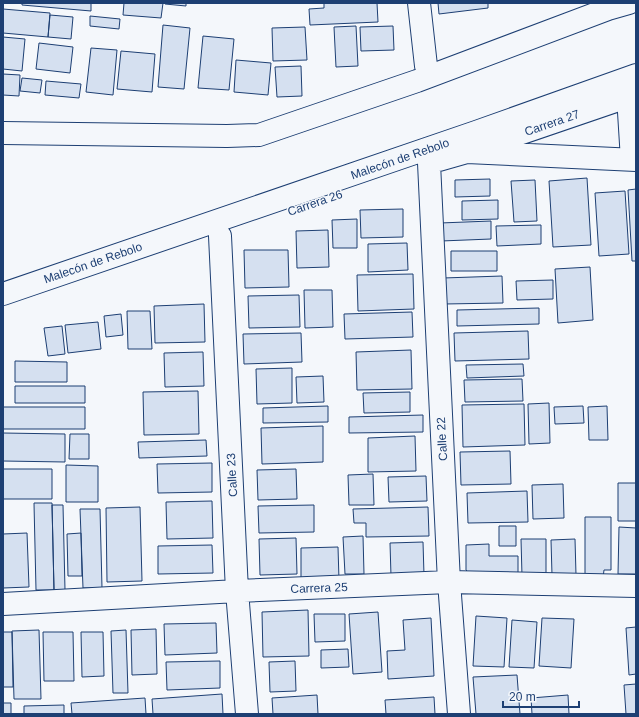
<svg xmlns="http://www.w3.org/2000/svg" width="639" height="717" font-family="Arial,sans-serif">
	<rect width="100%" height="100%" fill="#f4f7fb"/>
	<path fill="#d5e0f0" stroke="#1d3f73" d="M22,3H91V11L22,5Z
		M124,3H163L161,18L123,15Z
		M165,3H186V6L165,4Z
		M324,3H377L378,22L310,25L309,9L324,8Z
		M438,3H488V8L439,14Z
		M3,9L50,13L48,37L3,33Z
		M50,15L73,17L71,39L48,37Z
		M90,16L120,19L119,29L90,26Z
		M163,25L190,28L184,89L158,87Z
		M356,26L358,66L336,67L334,27Z
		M393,26L394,50L361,51L360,27Z
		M305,27L307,60L273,61L272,28Z
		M203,36L234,39L229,90L198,88Z
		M3,37L25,39L22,71L3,69Z
		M39,43L73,47L70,73L36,69Z
		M91,48L117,50L113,95L86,92Z
		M121,51L155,54L152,92L117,89Z
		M236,60L271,63L268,95L234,92Z
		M301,66L302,96L277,97L275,67Z
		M3,74L20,75L19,96L3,95Z
		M22,78L42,80L40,93L20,91Z
		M46,81L81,84L79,98L45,95Z
		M587,178L591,245L553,247L549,181Z
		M490,179V196L455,197V180Z
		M535,180L537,221L514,222L511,181Z
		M636,189V261H632L628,190Z
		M625,191L629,254L599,256L595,193Z
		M498,200V219L462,220V201Z
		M403,209V237L361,238L360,210Z
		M357,219V248H333L332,220Z
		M491,221V239L441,241L440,223Z
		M541,225V244L497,246L496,226Z
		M328,230L329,267L297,268L296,231Z
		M407,243L408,270L368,272V244Z
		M244,250H288L289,287L245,288Z
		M451,251H497V271H451Z
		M590,267L593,320L558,323L555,269Z
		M413,274L414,309L358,311L357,275Z
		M502,276L503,303L444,304L443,278Z
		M553,280V299L517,300L516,281Z
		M304,290H332L333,327L305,328Z
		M299,295L300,327L249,328L248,296Z
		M204,304L205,342L155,343L154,306Z
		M539,308V324L457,326V310Z
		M127,311H150L152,349H128Z
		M412,312L413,337L345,339L344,314Z
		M121,314L123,335L106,337L104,316Z
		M98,322L101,349L68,353L65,325Z
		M62,326L65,354L48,356L44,328Z
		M528,331L529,359L455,361L454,333Z
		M301,333L302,362L244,364L243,334Z
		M411,350L412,389L357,390L356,352Z
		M203,352L204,386L165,387L164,353Z
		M15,361L67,362V382H15Z
		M523,364L524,376L467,378L466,365Z
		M292,368V403L257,404L256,369Z
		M323,376L324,402L297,403L296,377Z
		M522,379L523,401L465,402L464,380Z
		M15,386H85V403H15Z
		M198,391L199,434L144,435L143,392Z
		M410,392V412L364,413L363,393Z
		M549,403L550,443L529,444L528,404Z
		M524,404L525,445L463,447L462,405Z
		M328,406V422L263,423V408Z
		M583,406L584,423L555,424L554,407Z
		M607,406L608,440H589L588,407Z
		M3,407H85V429H3Z
		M423,415V432L349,433V417Z
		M323,426V462L262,464L261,428Z
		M3,433L65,434V462L3,461Z
		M70,434H89V459H69Z
		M415,436L416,471L368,472V438Z
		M206,440L207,456L139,458L138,442Z
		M510,451L511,484L461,485L460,452Z
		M212,463V492L158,493L157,464Z
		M66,465L98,466V502H66Z
		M3,469H52V499H3Z
		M296,469L297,499L258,500L257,470Z
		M373,474L374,505H349L348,475Z
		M426,476L427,501L389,502L388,477Z
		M618,483H636V521H618Z
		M563,484L564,518L533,519L532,485Z
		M527,491L528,522L468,523L467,493Z
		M212,501L213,538L167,539L166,502Z
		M34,503H52L54,590H36Z
		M52,505H63L65,590H54Z
		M314,505V532L259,533L258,506Z
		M140,507L142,581L107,582L106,508Z
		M428,507L429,536L366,537V523H354L353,509Z
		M80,509H100L102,588H83Z
		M585,517H611V570H604L603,578H585Z
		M499,526H516V546H499Z
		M619,527L636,528V574H618Z
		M27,533L29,587L3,588V534Z
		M81,533L82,576H68L67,534Z
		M363,536L364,574H345L343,537Z
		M296,538L297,574L260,575L259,539Z
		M521,539H546V576H522Z
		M575,539L576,575H552L551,540Z
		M423,542L424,575L391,576L390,543Z
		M489,544V556H518V579H475L466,570V545Z
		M212,545L213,573L158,574V546Z
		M338,547L339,580L301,582V548Z
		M308,610L309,656L263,657L262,612Z
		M378,612L382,672L353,674L349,614Z
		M314,614H345V641L315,642Z
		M476,616L507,618L504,667L473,666Z
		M431,618L434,676L388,679L387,651L405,650L403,620Z
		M542,618L574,619L571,668L539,666Z
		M512,620L537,622L534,668L509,667Z
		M216,623L217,653L165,655L164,624Z
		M636,627V674L629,675L626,628Z
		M156,629L157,674L132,675L131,630Z
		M39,630L41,699H14L12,631Z
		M126,630L128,693H113L111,631Z
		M3,632H12L13,687H3Z
		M43,632H73L74,681H44Z
		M81,632H103L104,676L82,677Z
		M348,649L349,667L321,668V650Z
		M220,661V688L167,690L166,662Z
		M295,661L296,691L270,692L269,662Z
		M517,675L520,714H476L473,677Z
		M636,684V714H626L624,685Z
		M222,694L223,714H153L152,699Z
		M317,695L318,714H273L272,698Z
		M568,695L569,714H532L531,698Z
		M434,697L435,714H386L385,700Z
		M145,698L146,714H72L71,703Z
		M3,703H11V714H3Z
		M64,705V714H24V706Z"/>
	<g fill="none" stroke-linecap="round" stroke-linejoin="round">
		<defs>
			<path id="minor" d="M419,3L426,66
				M628,96L632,160
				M3,133L227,136L259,135L417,81L608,9L629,3
				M478,148L636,94
				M439,160L467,152L636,160
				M429,163L449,582L459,714
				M220,236L237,591L247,714
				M3,294L476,132L636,75
				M3,604L237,591L449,582L636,586"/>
		</defs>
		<use href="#minor" stroke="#1d3f73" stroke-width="24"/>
		<use href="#minor" stroke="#f4f7fb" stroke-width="22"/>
	</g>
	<g text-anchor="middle" stroke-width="3" stroke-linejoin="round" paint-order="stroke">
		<g font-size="12" fill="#1d3f73" stroke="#f4f7fb">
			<text transform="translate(552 123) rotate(-19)" y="4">Carrera 27</text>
			<text transform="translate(400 159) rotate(-19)" y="4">Malecón de Rebolo</text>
			<text transform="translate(315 203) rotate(-19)" y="4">Carrera 26</text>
			<text transform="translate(93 263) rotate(-19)" y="4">Malecón de Rebolo</text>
			<text transform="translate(442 439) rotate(-93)" y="4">Calle 22</text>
			<text transform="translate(232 475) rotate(-93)" y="4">Calle 23</text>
			<text transform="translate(319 588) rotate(-2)" y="4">Carrera 25</text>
		</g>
	</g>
	<rect width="639" height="717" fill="none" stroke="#1d3f73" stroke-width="8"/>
	<path d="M503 701v6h76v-6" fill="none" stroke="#1d3f73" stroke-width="2"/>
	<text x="509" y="701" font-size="12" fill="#1d3f73" stroke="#f4f7fb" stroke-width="3" paint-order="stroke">20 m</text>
</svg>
